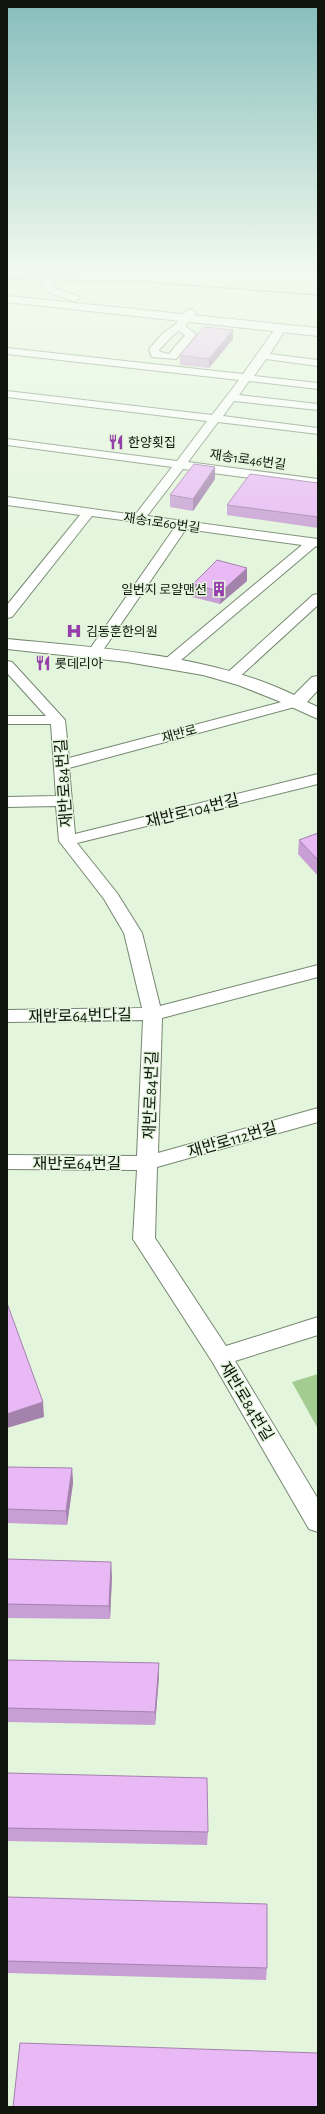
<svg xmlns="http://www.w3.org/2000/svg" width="325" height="2114" font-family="'Alegreya Sans','Noto Sans KR',sans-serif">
	<rect width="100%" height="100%" fill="#e3f5dc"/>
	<path fill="#a2cc90" d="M318,1374V1429L292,1382Z"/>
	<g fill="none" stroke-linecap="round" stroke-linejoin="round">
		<defs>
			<path id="minor" d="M191,309L196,312L185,326L196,334L195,336L176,359L152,357L149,350L150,348L163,333L175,325L187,310ZM179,331L185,335L169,354L160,352L159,350L171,337Z
				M281,325L286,328L270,354L318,360V366L266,359L254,376L318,383V389L249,381L239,395L318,404V410L234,401L223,416L318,428V434L218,422L188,462L318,479V487L183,469L147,516L318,539V547L316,546L174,666H164L162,663L164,660L302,545L186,529L99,656H89L87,653L175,527L92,516L12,617L7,618V605L80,515L7,505V497L135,515L172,467L7,445V439L177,461L207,421L7,397V391L212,415L239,380L7,354V348L243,374L277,326Z
				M318,594V605L236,680H226L224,677L226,674L313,595Z
				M7,661L12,662L65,720L69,758L297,698L302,699L304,702L302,705L69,768L75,834L318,774V784L77,843L117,893L142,933L160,1006L318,965V977L162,1018L158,1153L318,1108V1122L157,1167L155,1238L226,1346L318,1317V1335L235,1361L318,1499V1532L309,1529L213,1363L133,1239L137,1170L7,1169V1155L137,1156L143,1020L7,1022V1010L142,1008L124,933L104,899L59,841L56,806L7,807V797L56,796L51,724H7V716H46L7,673Z"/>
			<path id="secondary" d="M36,273H46L55,288L78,296L80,298L74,301L47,292Z
				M7,296L318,328V336L7,302Z
				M7,639C99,648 210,654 294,695L312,677L318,676V690L307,702L318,707V719L276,700L238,685L203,675L127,662L7,649Z"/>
		</defs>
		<use href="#minor" stroke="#768770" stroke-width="2"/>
		<use href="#secondary" stroke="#768770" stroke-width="2"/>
		<use href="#minor" fill="#fff" fill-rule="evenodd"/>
		<use href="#secondary" fill="#fff" fill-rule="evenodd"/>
		<path stroke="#707b6c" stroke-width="1.5" d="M7,279L145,282L318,295"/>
	</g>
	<path fill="#c89fd4" d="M233,330V339L209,368L180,365V355Z
		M215,479L193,511L170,507V495Z
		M318,483V528L227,515V505Z
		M247,581L220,604L192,597L193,584Z
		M318,833V875H317L298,854L299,840Z
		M7,1467L72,1468L73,1483L67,1525L7,1523Z
		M7,1559L112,1576L110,1619L7,1618Z
		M7,1660L159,1663V1677L155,1725L7,1722Z
		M7,1773L208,1832L207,1845L7,1841Z
		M7,1897L267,1968L266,1980L7,1973Z"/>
	<path fill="#a382ac" d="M233,330V339L209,368V359Z
		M215,467V479L193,511V499Z
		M247,568V581L220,604L221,592Z
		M43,1402L44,1417L7,1428V1414Z
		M72,1468L73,1483L67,1525L66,1511Z
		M111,1562L112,1576L110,1619L109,1606Z
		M159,1663V1677L155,1725V1712Z"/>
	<path fill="#e9b9f6" stroke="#a382ac" d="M204,327L233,330L209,359L180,355Z
		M194,464L215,467L193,499L170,495Z
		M250,474L318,483V517L227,505Z
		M217,560L247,568L221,592L193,584Z
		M318,833V860L299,840Z
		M7,1303L43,1402L7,1414Z
		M7,1467L72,1468L66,1511L7,1509Z
		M7,1559L111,1562L109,1606L7,1604Z
		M7,1660L159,1663L155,1712L7,1708Z
		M7,1773L207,1778L208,1832L7,1828Z
		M7,1897L267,1904V1968L7,1961Z
		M20,2043L318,2053V2107H13Z"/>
	<linearGradient id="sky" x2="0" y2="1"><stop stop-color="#86bdbc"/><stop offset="0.48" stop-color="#f2faef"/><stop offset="1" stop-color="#f2faef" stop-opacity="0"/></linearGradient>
	<rect width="325" height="569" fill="url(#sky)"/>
	<defs>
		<symbol id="restaurant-bare" viewBox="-9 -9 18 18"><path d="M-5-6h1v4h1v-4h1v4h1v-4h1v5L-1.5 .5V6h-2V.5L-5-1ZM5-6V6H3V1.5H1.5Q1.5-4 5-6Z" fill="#963fab" stroke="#e3f5dc" stroke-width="2.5" paint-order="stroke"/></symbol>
		<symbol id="building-bare" viewBox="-9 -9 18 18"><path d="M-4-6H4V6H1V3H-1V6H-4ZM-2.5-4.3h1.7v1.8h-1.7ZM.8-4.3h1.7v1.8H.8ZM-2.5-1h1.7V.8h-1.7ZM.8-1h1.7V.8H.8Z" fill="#963fab" stroke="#e3f5dc" stroke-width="2.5" paint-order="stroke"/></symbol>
		<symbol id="hospital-bare" viewBox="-9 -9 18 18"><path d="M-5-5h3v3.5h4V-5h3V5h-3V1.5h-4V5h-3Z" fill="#963fab" stroke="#e3f5dc" stroke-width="2.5" paint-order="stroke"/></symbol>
	</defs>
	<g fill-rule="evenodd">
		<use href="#restaurant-bare" x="105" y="431" width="22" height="22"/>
		<use href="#building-bare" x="208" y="578" width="22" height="22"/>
		<use href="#hospital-bare" x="63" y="620" width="22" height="22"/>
		<use href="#restaurant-bare" x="32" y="652" width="22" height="22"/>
	</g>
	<g text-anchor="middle" stroke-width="3" stroke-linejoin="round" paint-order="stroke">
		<g font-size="13" fill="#10160e" stroke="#e3f5dc" text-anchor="start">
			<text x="128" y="447">한양횟집</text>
			<text x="207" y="594" text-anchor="end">일번지 로얄맨션</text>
			<text x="86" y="636">김동훈한의원</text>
			<text x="55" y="668">롯데리아</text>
		</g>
		<g font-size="13" fill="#10160e" stroke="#e3f5dc">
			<text transform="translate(248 459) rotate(8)" y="5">재송1로46번길</text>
			<text transform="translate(162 522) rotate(8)" y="5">재송1로60번길</text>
			<text transform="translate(179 733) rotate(-15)" y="5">재반로</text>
		</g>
		<g font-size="16" fill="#10160e" stroke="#e3f5dc">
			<text transform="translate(63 783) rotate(-94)" y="6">재반로84번길</text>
			<text transform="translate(192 810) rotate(-14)" y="6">재반로104번길</text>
			<text transform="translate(80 1015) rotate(-1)" y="6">재반로64번다길</text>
			<text transform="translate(150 1095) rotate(-88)" y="6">재반로84번길</text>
			<text transform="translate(232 1139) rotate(-16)" y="6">재반로112번길</text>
			<text x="77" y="1169">재반로64번길</text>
			<text transform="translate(247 1401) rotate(59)" y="6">재반로84번길</text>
		</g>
	</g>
	<rect width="325" height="2114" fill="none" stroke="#10160e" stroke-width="16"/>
</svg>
